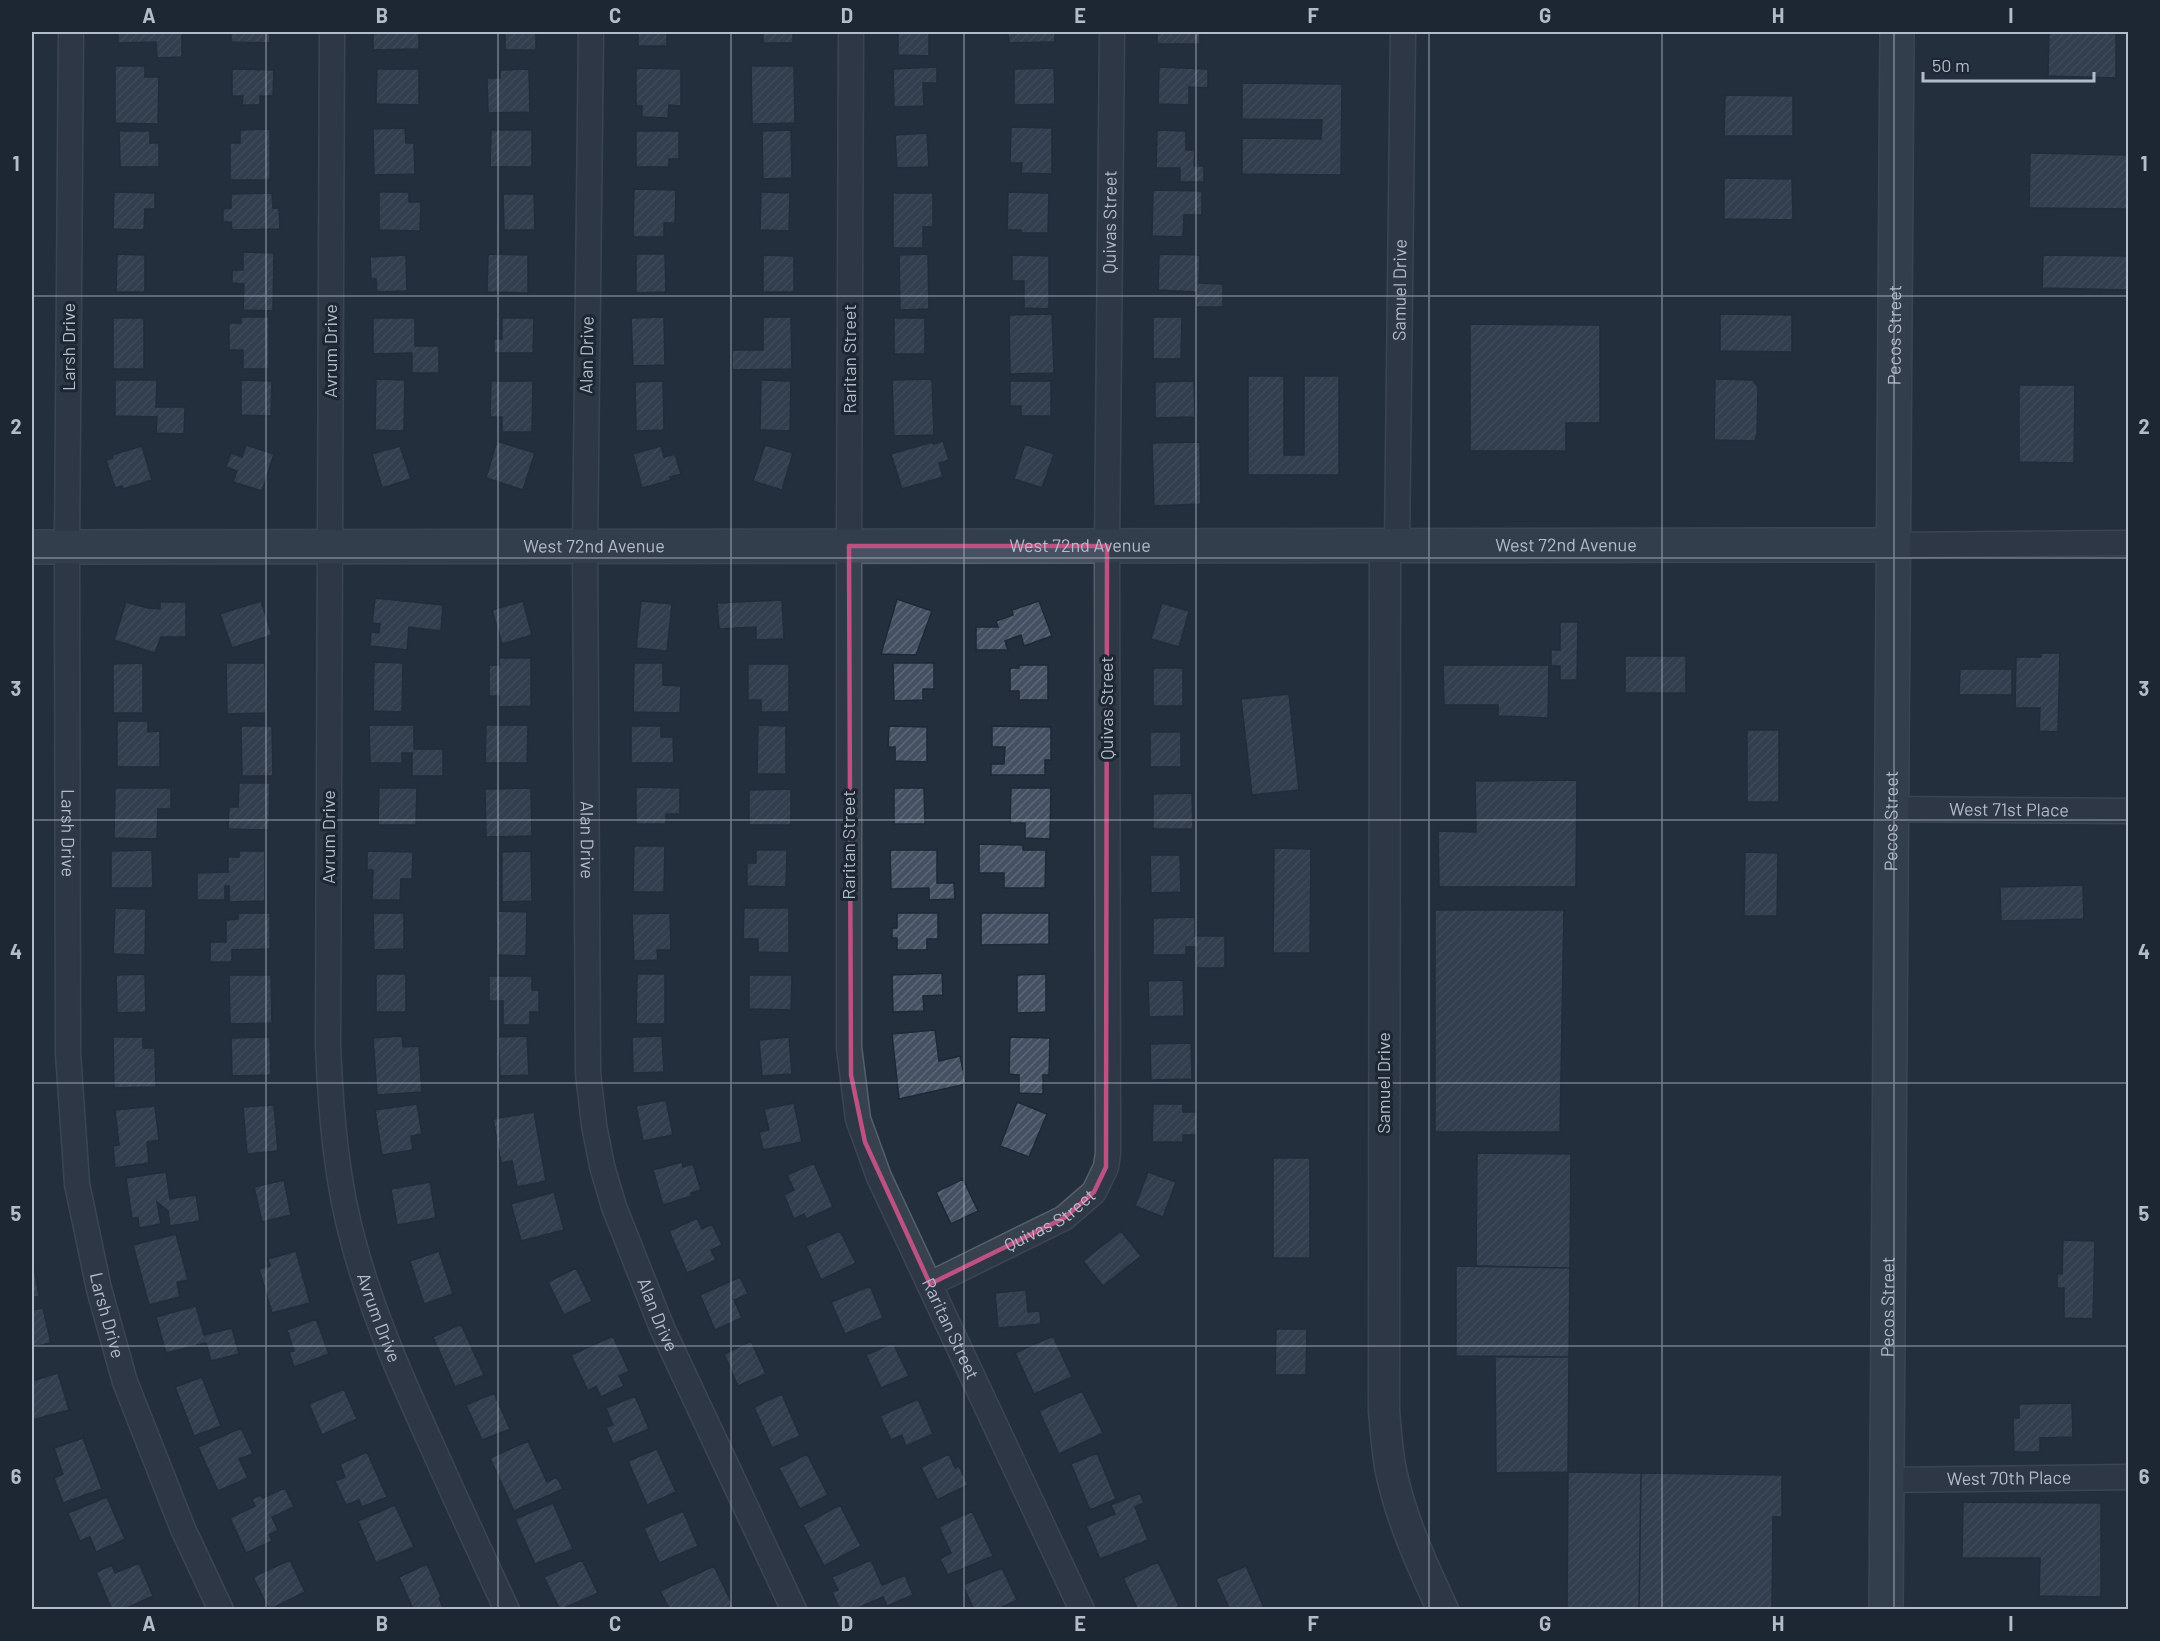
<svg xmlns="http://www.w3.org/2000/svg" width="2160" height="1641" font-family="Barlow,sans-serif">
	<defs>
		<pattern id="building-hatch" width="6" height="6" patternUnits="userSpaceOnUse" patternTransform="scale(1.5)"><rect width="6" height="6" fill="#455162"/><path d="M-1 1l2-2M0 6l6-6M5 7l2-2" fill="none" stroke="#5d6877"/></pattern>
	</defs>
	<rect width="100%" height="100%" fill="#242f3e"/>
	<path fill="url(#building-hatch)" stroke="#1f2835" stroke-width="1.5" d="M118,32H182V57L157,58L156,42L118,43Z
		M231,32H270V43L231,42Z
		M373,32H419V49L373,50Z
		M505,32H536V50H505Z
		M638,32H667V46H638Z
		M763,32H793V43H763Z
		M898,32H929V56L898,55Z
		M1008,32H1055V42L1009,43Z
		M1157,32H1200V44H1157Z
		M2049,32H2116V78L2048,76Z
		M115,66H145V77H159L158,124L115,123Z
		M751,66H794L795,123L752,124Z
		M937,67V83H923L924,106L894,107L893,69Z
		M1159,67L1208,69V88L1189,87V105L1158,104Z
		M636,68L681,69V106L669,105L668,118L642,117V106H636Z
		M1054,68L1055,104L1014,105V69Z
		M232,69L274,70L273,96H260V105H242L243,96H232Z
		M377,69H419V105L376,104Z
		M529,69L530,112L488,113L487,78H500V70Z
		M1242,83L1342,84L1341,175L1242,174V138L1321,139L1322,120L1242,119Z
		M1725,95L1793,96V136H1724Z
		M1011,127L1052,128V174L1021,173L1022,163H1010Z
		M405,128L406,143H414L415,174L374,175L373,129Z
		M270,129V180H230V143H240V130Z
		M491,130H532V167H490Z
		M791,130L792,178L763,179L762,131Z
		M1157,130L1186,131V150H1195L1194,166H1204V182H1180V168H1156Z
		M119,131H150V143H159V167H120Z
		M636,131H679V159H669V167H636Z
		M927,133L929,167L897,168L895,135Z
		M2030,153L2128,155V209L2029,208Z
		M1724,178L1792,179L1793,220L1724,219Z
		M634,189L676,190L675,223H664V237H633Z
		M1153,190L1202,191V215H1184L1183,237L1152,236Z
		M114,192L155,193V209H145L144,230L113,229Z
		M379,192H409V202H421L420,231L379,230Z
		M761,192L790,193L789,231L760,230Z
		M1008,192L1049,193L1048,233H1021V230H1007Z
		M272,193L273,208H279L280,229L232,230L231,222H223V209L231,208V194Z
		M893,193H933V227H923V248H893Z
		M503,194H534L535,230H504Z
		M243,252L274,253L273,311L243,310L244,284L232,283V270H243Z
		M117,254L145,255V292H116Z
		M488,254L528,255V293L487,292Z
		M636,254H665L666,292L636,293Z
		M928,254L929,309L900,310L899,255Z
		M1159,254L1200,255L1199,283L1223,284V307H1195V292L1158,290Z
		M406,255L407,291L377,292L376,279H371L370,257Z
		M763,255L794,256V292H763Z
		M1012,255L1049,256V309L1024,308V281H1012Z
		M2043,255L2128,256V290L2042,288Z
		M1052,314L1054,373L1010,374L1009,315Z
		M1720,314L1792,315V352L1720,351Z
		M241,317H269V369H243V350H229V323H241Z
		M664,317L665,365L633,366L631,318Z
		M763,317H791L792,369L732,370V350H763Z
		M1153,317H1182L1181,359H1153Z
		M113,318H144V369H113Z
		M373,318H415V346H439V373H412V353L373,354Z
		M502,318H534L533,353H494V339H502Z
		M894,318H925V354H894Z
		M1470,324L1600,325V423H1566V451H1470Z
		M1248,376H1284V455H1304V376H1339V475H1248Z
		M376,379L405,380L404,431L375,430Z
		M932,379L934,435L894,436L892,380Z
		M1715,379L1753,380L1758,387L1757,434L1755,441L1714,440Z
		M115,380H157L156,407H185L184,434L156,433L157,417L115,416Z
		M241,380L272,381L271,416L241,415Z
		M761,380L791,381L790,431L760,430Z
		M491,381H533L532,432H502V417H490Z
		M663,381L664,430L636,431L635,382Z
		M1010,381H1051V416H1021V406H1010Z
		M1194,381L1195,417L1155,418V382Z
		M2019,385H2075L2074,463L2019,462Z
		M497,441L535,453L523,490L486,478Z
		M943,441L949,460L939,463L943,477L902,489L891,454L932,442L933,444Z
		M1200,442L1201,504L1154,506L1152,443Z
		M1025,444L1054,454L1042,488L1014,479Z
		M246,445L274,454L262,491L233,482L237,471L226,467L231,453L242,457Z
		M765,445L793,453L782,490L753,481Z
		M142,446L152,480L123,489L122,486L115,488L106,460L113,458L112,455Z
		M400,446L411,479L382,488L372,454Z
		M661,446L664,457L675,454L681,474L670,477L671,480L642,488L633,454Z
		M375,598L443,605L441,631L409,627L407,650L370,646L371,632L379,633L380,624L372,623Z
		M897,599L932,611L916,655L881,654Z
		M782,600L784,639L756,640V627L719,629L717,603Z
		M261,601L272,635L232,648L220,614Z
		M523,601L532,635L502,644L492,610Z
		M641,601L672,604L667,651L636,648Z
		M1039,601L1052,636L1024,646L1021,635L1005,641L1008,650H976V627H998L996,621L1013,615L1012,610Z
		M126,602L148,608L160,609V602H186V637H161L155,653L114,640Z
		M1162,603L1189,611L1179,647L1151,639Z
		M1560,622H1578L1577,680H1560V666H1551V650H1560Z
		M2041,653H2060L2058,732L2039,731L2040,708H2015L2016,657H2041Z
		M1625,656H1686V693H1625Z
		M499,658H531V706L499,707V696H489V665H499Z
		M374,662L403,663L402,712L373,711Z
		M143,663V713H113V664Z
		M226,663H265L266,713L227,714Z
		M634,663H663V685L681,686L680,713L633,712Z
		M893,663H934V689H923V700L894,701Z
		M748,664H789V712H761V700H748Z
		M1019,665H1048V700H1019V691H1010V668H1019Z
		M1443,665H1549L1548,718L1498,716V705H1444Z
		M1153,668H1183V706H1153Z
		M1960,669H2012V695H1959Z
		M1289,694L1299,790L1252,795L1241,699Z
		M117,721H148V732L160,731V767H117Z
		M369,725H414V749H443V776H412V753H402V763H370Z
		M486,725H528L527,763H485Z
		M758,725L786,726V774H757Z
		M241,726H272L273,776H242Z
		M631,726H661V737H673L674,763H631Z
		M889,726L927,727V762L895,761V747H888Z
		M992,726L1051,727V760H1045V775H991V764H1004L1005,747H992Z
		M1747,730H1779V802H1747Z
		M1150,732H1181V767H1150Z
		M1577,780L1576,887H1439L1438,831L1476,832L1475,781Z
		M239,783H270L269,830L228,829L229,807H238Z
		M636,787L680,788V814H666V824H636Z
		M115,788H171V809H158L157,839L114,838Z
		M379,788H417L416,825H378Z
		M531,788L532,836L486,837L485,789Z
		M894,788H924L925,824H894Z
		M1011,788H1051L1050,839L1025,838V823H1010Z
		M791,789V825H749V790Z
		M1192,793L1193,829H1153V794Z
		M979,844L1023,845V850H1046L1045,888H1004V873H979Z
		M634,846H665L664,892H633Z
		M1274,848L1311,849L1310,953H1273Z
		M152,850L153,888H111V851Z
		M756,850H787L786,887L747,886V863H756Z
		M890,850H937V883H954L955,899L929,900V888L891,889Z
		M239,851H265V901L229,902V886H225V900H197V873L228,872V857H239Z
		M367,851L413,852L412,879H401L400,900H372L373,870H367Z
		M531,851L532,901L502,902V852Z
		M1745,852L1778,853L1777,916H1744Z
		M1150,855H1180L1181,892L1151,893Z
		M2083,885L2084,919L2001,921L2000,887Z
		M115,908L146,909L145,955L113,954Z
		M744,908H789V953L758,952V939H743Z
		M1435,910H1564L1560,1132H1435Z
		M498,911L527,912L526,956L497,955Z
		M238,913H270V949L232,950V962H210V942H226V920L238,919Z
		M373,913H404V949L374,950Z
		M670,913L671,950H657L658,960L634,961L632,914Z
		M897,913H938V939H927V950H897V938H892V928H897Z
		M981,913H1049V944L981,945Z
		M1195,917V936H1225V968H1196V947H1186V955H1153V918Z
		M942,973L943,995L923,996L924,1011L893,1012L892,975Z
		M145,974L146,1012L117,1013L116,975Z
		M376,974H406V1012H376Z
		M637,974H665V1024H636Z
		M1046,974V1012L1017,1013V975Z
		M229,975H271L272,1023L230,1024Z
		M749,975H792L791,1010L749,1009Z
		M489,976H532V990H539V1012H530V1025H503V1001H489Z
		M1183,980L1184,1016L1149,1017L1148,981Z
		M935,1030L939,1061L960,1056L966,1084L899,1099L892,1034Z
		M402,1036L403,1047L419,1046L422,1092L377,1095L373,1038Z
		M527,1036L529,1075L500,1076L498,1037Z
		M662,1036L664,1072L633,1073L632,1037Z
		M113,1037H143V1048H155L156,1087L114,1088Z
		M270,1037L271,1075L232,1076L231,1038Z
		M789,1037L792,1074L762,1076L759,1040Z
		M1010,1037L1050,1038L1049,1075H1043V1094L1019,1093V1075L1009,1074Z
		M1191,1043L1192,1079L1151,1080L1150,1044Z
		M666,1100L673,1135L643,1141L636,1106Z
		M1017,1102L1047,1114L1029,1157L1000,1146Z
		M794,1103L802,1142L763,1150L759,1132L769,1130L764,1109Z
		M417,1104L422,1134L411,1136L413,1150L382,1155L375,1110Z
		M1153,1104H1183V1112H1197V1135H1183V1142H1152Z
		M274,1105L278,1151L247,1154L243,1107Z
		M155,1106L159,1140L147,1142L149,1163L115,1168L113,1146L119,1145L115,1110Z
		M534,1112L546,1181L517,1187L512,1161L501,1163L493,1119Z
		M1477,1153L1571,1154L1570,1268L1476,1266Z
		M1273,1158H1310V1258H1273Z
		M682,1162L683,1167L693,1164L701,1190L691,1193L692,1196L663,1205L653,1170Z
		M814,1163L833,1207L806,1219L804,1214L794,1219L784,1195L794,1190L787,1175Z
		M166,1172L170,1199L196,1195L200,1221L170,1226L168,1211L157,1202L161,1224L139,1228L138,1218H132L126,1178Z
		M1148,1172L1176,1182L1163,1217L1135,1206Z
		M963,1179L978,1211L951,1224L936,1192Z
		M284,1180L291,1215L262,1222L254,1187Z
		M430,1182L436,1218L397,1225L391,1189Z
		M554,1192L564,1230L521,1241L511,1204Z
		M697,1218L702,1229L712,1224L722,1245L711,1250L716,1260L687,1273L669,1231Z
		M840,1231L856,1263L821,1280L806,1246Z
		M1121,1231L1141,1256L1103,1286L1083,1261Z
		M176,1234L188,1280L177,1282L180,1297L149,1305L133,1245Z
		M2063,1240L2095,1241L2093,1319L2064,1318V1288H2057V1274H2062Z
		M296,1251L310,1303L272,1313L259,1269L270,1266L268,1259Z
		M439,1251L453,1294L424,1304L410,1261Z
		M32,1256L39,1296L32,1298Z
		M1456,1266L1570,1268L1569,1357L1456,1356Z
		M576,1268L592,1301L564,1315L548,1282Z
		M740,1277L748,1294L734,1300L742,1318L715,1330L700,1295Z
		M870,1286L883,1318L845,1334L831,1302Z
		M1026,1290L1028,1312L1040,1311L1041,1324L998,1328L995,1293Z
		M196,1306L204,1335L232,1328L239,1354L211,1361L206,1343L166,1353L156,1317Z
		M43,1308L51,1343L32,1347V1310Z
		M316,1319L329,1354L294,1367L289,1352L294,1351L287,1330Z
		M461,1324L484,1375L455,1387L433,1337Z
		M1276,1329H1307L1306,1375H1275Z
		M613,1336L629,1371L619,1376L624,1386L601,1397L596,1386L588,1391L571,1355Z
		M1053,1336L1072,1377L1034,1394L1015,1353Z
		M751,1341L766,1374L738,1386L724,1354Z
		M893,1343L909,1376L881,1388L866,1355Z
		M1495,1357H1569L1568,1472L1496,1473Z
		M58,1373L69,1410L32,1420V1381Z
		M202,1377L221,1426L194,1436L175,1387Z
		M344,1389L357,1419L322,1435L309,1404Z
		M1082,1391L1103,1433L1059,1454L1039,1411Z
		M494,1393L510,1429L482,1440L466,1405Z
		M782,1394L800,1436L772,1448L754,1407Z
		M635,1396L649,1429L613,1444L606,1427L613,1425L606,1408Z
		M918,1399L933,1434L906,1446L902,1435L891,1440L880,1416Z
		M2072,1403L2073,1437L2040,1438V1452H2014L2013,1418H2019V1404Z
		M241,1428L253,1454L239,1459L248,1478L218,1491L198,1447Z
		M83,1438L102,1489L63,1503L54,1478L63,1474L54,1448Z
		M528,1441L547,1482L557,1477L563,1489L514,1511L490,1458Z
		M657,1449L676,1492L647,1505L628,1461Z
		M367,1452L387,1497L362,1507L359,1500L346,1505L335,1481L345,1477L340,1464Z
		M1097,1453L1116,1499L1090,1510L1071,1464Z
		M807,1454L828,1495L800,1509L779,1468Z
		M949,1454L955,1468L959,1466L968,1485L937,1500L921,1467Z
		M1568,1472L1641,1473L1639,1609L1567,1608Z
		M1641,1473L1782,1475V1517H1773L1772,1610H1639Z
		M285,1488L294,1507L272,1517L278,1530L269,1535L272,1541L246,1553L230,1518L255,1506L252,1499L261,1495L263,1498Z
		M1140,1493L1144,1503L1135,1507L1148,1540L1100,1559L1086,1526L1115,1514L1111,1505Z
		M107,1497L125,1539L96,1552L90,1537L80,1541L68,1513Z
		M1963,1502L2101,1503V1597L2039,1596L2040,1558H1962Z
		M553,1503L573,1549L535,1564L515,1519Z
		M395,1505L414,1547L376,1563L358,1521Z
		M840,1505L861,1546L824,1566L803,1525Z
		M683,1511L698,1546L659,1563L644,1528Z
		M972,1511L993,1556L948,1575L940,1559L951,1553L939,1527Z
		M290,1560L305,1592L269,1610L253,1577Z
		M582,1560L598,1593L560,1610L544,1577Z
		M871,1560L882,1585L905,1575L913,1595L887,1606L883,1597L853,1610H840L832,1592L838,1590L832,1577Z
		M1158,1562L1179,1606L1171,1610H1138L1123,1578Z
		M139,1563L153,1596L122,1610H112L96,1572L112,1565L115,1573Z
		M427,1564L441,1597L439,1598L444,1610H418L417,1608L413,1609L399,1577Z
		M714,1566L734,1608L730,1610H683V1608L670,1610L660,1591Z
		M1246,1566L1265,1610H1230L1216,1579Z
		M1002,1568L1017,1600L996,1610H974L963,1585Z"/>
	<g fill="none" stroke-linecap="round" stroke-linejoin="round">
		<defs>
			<g id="minor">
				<path id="s1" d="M71,32L67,547L68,1053L77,1184L99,1289L125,1382L183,1529L221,1610"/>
				<path id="s2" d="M332,32L328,1045C331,1113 336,1182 355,1248C374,1317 403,1382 433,1448C457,1502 482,1556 507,1610"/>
				<path id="s3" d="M591,32L585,547L588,1073L594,1125L602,1166L614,1207L662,1328L794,1610"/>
				<path id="s4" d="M851,32L849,546V1047L858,1119L879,1177L1082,1610"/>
				<path d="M1893,545L2128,543"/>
				<path id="s5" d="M1397,546L1403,32"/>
				<path id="s6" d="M1891,809L2128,811"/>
				<path id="s7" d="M930,1284L1064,1218L1094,1192L1106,1167L1108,1153L1107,546L1112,32"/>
				<path id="s8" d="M1887,1480L2128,1477"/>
			</g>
			<path id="tertiary" d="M1385,546L1384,1411C1386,1431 1387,1452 1391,1471C1401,1519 1422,1565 1443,1610"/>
			<g id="secondary">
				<path id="s9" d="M32,547L1893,545"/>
				<path id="s10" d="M1886,1610L1897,32"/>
			</g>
		</defs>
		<use href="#minor" stroke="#565f6c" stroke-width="27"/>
		<use href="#tertiary" stroke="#565f6c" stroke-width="33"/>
		<use href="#secondary" stroke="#565f6c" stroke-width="36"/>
		<use href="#minor" stroke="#38414e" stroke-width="24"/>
		<use href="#tertiary" stroke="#38414e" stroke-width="30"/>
		<use href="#secondary" stroke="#465061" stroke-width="33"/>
	</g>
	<path d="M0 0H2160V1641H0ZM849,546H1107L1106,1167L1094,1192L1064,1218L930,1284L865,1142L851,1075Z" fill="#242f3e" fill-opacity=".55" fill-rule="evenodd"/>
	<path fill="none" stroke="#bd5182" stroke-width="4.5" stroke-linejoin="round" d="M849,546H1107L1106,1167L1094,1192L1064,1218L930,1284L865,1142L851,1075Z"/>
	<path fill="none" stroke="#b4bcc9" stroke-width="1.5" stroke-opacity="0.55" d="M266,32V1610M498,32V1610M731,32V1610M964,32V1610M1196,32V1610M1429,32V1610M1662,32V1610M1894,32V1610M32,296H2128M32,558H2128M32,820H2128M32,1083H2128M32,1346H2128"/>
	<g text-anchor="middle" stroke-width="6" stroke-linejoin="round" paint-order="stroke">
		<g font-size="18" fill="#b4bcc9" stroke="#1d2633">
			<text dy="6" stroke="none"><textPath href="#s7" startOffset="1162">Quivas Street</textPath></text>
			<text dy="6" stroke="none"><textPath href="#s5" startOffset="256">Samuel Drive</textPath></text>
			<text dy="6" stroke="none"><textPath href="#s10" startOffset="1275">Pecos Street</textPath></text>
			<text transform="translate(69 347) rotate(-90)" y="6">Larsh Drive</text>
			<text transform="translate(331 351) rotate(-90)" y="6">Avrum Drive</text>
			<text transform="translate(587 355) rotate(-89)" y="6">Alan Drive</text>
			<text transform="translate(850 359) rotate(-90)" y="6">Raritan Street</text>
			<text dy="6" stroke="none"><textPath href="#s9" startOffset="1048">West 72nd Avenue</textPath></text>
			<text dy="6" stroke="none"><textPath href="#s9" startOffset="1534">West 72nd Avenue</textPath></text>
			<text dy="6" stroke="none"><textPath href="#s9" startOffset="562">West 72nd Avenue</textPath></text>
			<text transform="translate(1107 708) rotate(-90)" y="6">Quivas Street</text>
			<text dy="6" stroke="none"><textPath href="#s6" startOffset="118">West 71st Place</textPath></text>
			<text dy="6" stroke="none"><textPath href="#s10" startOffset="789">Pecos Street</textPath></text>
			<text dy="6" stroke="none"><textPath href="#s1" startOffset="801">Larsh Drive</textPath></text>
			<text transform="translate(329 837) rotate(-90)" y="6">Avrum Drive</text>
			<text dy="6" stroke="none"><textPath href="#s3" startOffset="808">Alan Drive</textPath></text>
			<text transform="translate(849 845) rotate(-90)" y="6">Raritan Street</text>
			<text transform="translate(1384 1083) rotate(-90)" y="6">Samuel Drive</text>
			<text dy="6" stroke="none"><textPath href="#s7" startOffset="136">Quivas Street</textPath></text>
			<text dy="6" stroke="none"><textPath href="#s10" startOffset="303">Pecos Street</textPath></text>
			<text dy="6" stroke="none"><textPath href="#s1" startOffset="1287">Larsh Drive</textPath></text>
			<text dy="6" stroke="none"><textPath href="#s3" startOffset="1294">Alan Drive</textPath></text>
			<text dy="6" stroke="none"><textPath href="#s2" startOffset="1292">Avrum Drive</textPath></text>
			<text dy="6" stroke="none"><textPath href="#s4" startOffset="1317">Raritan Street</textPath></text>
			<text dy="6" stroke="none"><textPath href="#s8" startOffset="122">West 70th Place</textPath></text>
		</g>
	</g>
	<rect width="2160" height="1641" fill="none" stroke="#1d2633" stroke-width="66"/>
	<path d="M1923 72v9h171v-9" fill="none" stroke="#b4bcc9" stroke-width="3"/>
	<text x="1932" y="72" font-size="18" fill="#b4bcc9" stroke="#1d2633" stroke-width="4.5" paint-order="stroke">50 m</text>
	<rect x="33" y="33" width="2094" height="1575" fill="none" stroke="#b4bcc9" stroke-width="2"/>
	<g font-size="20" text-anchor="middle" font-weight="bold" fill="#b4bcc9">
		<text x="149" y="23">A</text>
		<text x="382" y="23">B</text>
		<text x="615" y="23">C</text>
		<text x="847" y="23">D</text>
		<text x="1080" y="23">E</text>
		<text x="1313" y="23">F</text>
		<text x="1545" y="23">G</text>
		<text x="1778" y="23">H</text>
		<text x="2011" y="23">I</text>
		<text x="16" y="171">1</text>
		<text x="2144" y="171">1</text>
		<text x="16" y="434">2</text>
		<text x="2144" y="434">2</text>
		<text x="16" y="696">3</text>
		<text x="2144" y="696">3</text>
		<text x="16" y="959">4</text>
		<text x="2144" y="959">4</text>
		<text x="16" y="1221">5</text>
		<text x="2144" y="1221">5</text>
		<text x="16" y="1484">6</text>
		<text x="2144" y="1484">6</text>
		<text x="149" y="1631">A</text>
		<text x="382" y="1631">B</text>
		<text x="615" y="1631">C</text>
		<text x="847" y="1631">D</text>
		<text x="1080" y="1631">E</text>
		<text x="1313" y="1631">F</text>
		<text x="1545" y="1631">G</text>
		<text x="1778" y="1631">H</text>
		<text x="2011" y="1631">I</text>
	</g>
</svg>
